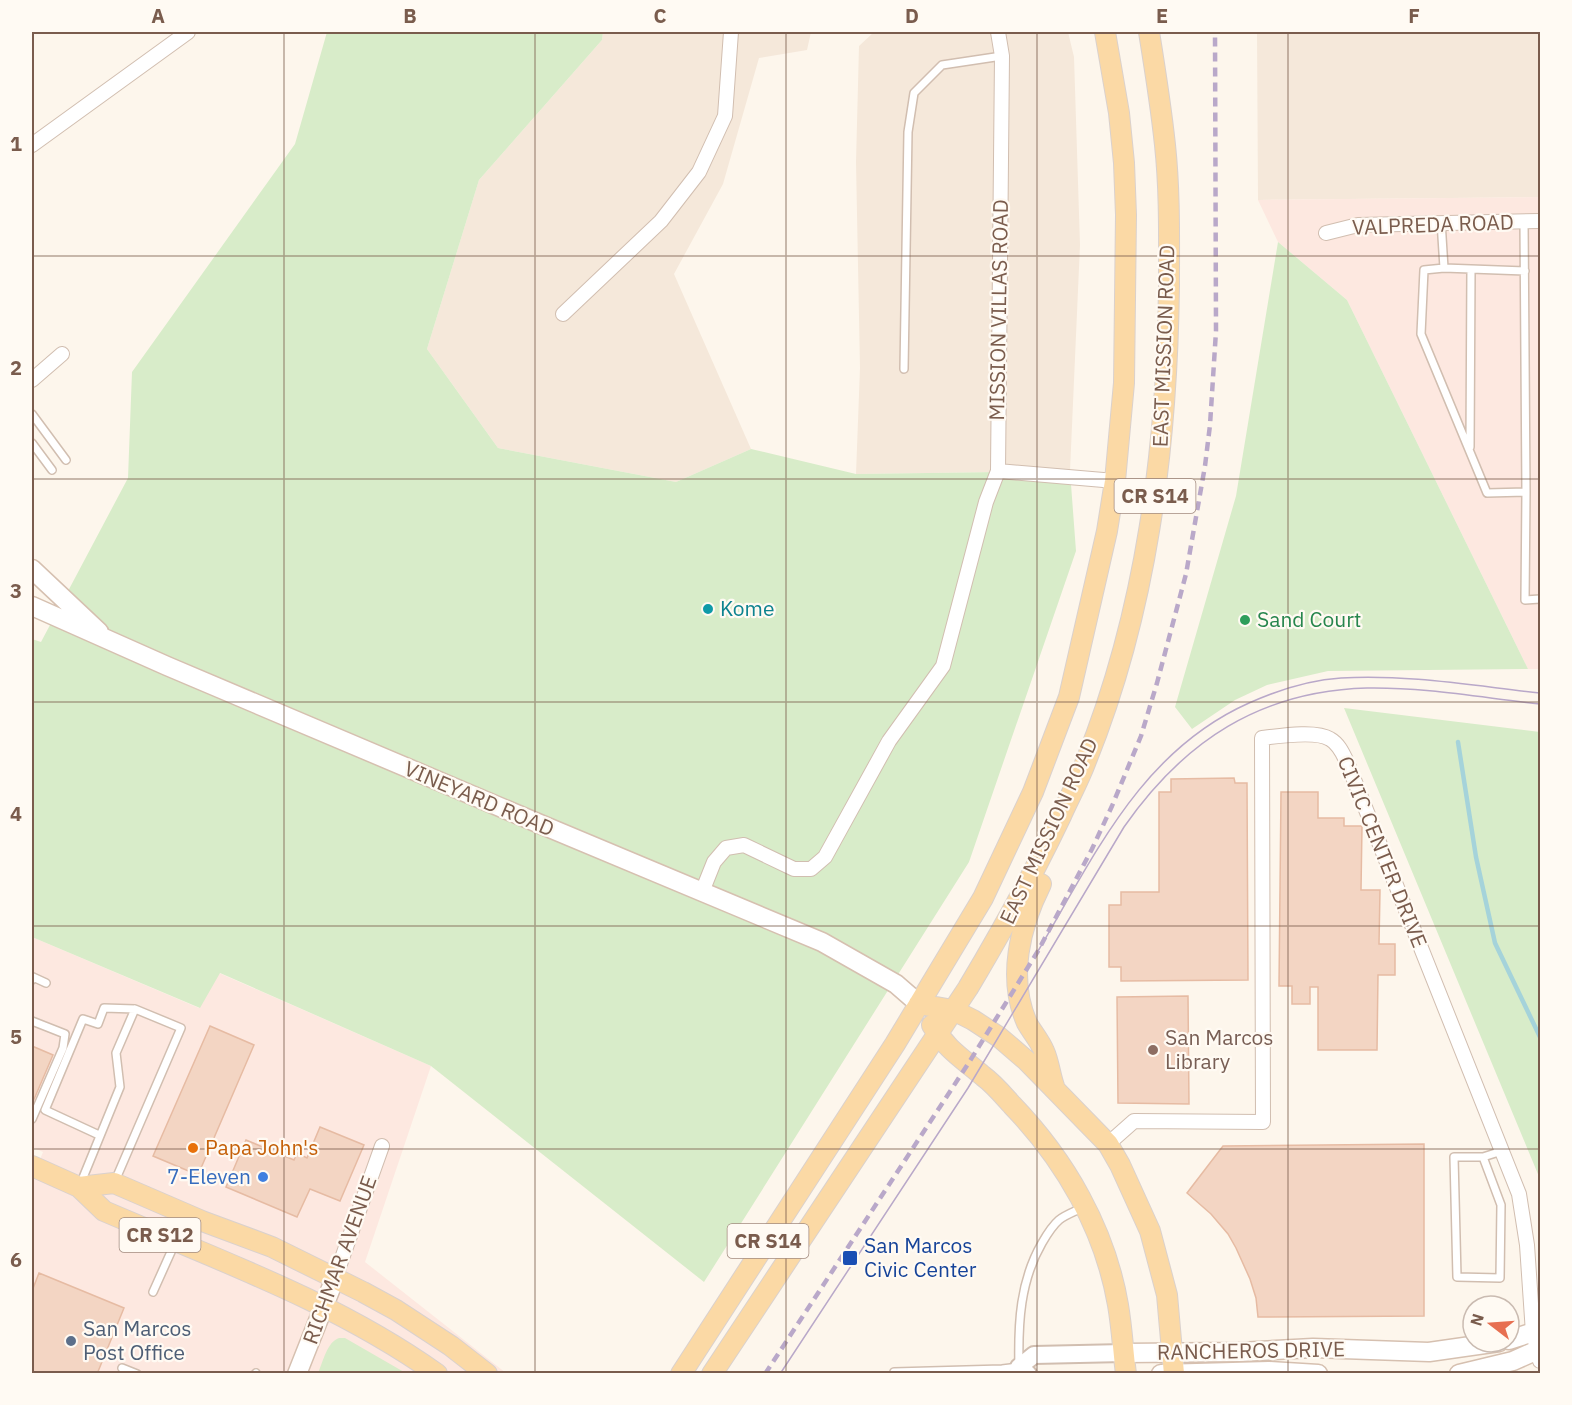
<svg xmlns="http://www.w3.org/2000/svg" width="1572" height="1405" font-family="'IBM Plex Sans',sans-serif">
	<rect width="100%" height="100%" fill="#fdf6ec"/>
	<path fill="#f5e8da" d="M603,32H811L807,50L759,58L723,184L674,274L751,449L676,482L498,448L427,349L479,180L602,40Z
		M874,32H1068L1074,57L1080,245L1070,471L856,474L860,368L856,162L859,46Z
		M1257,32H1540V197L1258,200Z"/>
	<path fill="#fde8e0" d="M1540,197V669H1528L1347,300L1278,242L1258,200Z
		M32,937L199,1008L219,973L431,1066L365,1262L506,1373H32V1179L43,1152L32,1147Z"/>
	<path fill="#d8ecc9" d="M327,32H603L602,40L479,180L427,349L498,448L676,482L751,449L856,474L1070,471L1076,551L969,862L704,1282L431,1066L220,973L200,1008L32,937V639L41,642L128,478L132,372L295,144Z
		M1278,242L1347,300L1528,669L1328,671L1267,685L1235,700L1192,729L1175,707L1236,496Z
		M1344,708L1540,732V1179Z
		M339,1338H345L404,1372L403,1373H318C323,1362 327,1342 339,1338Z"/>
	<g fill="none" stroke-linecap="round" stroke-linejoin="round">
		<path stroke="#a5d3da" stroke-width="4.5" d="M1458,742L1476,857L1495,943L1540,1037"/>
	</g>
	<path fill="#f3d5c3" stroke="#e6bba3" stroke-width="1.5" d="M1234,778L1235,783H1247L1248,980L1121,981V967H1109V905H1121V892H1159V792H1171V779Z
		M1281,792H1318V818H1344V826H1362L1361,890H1380L1379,944H1395V975H1378L1377,1050H1318V987H1310V1004H1292V986H1279Z
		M1188,996L1189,1104L1118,1103L1117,997Z
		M210,1026L254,1045L198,1175L153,1156Z
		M32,1046L53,1055L32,1104Z
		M320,1127L364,1145L340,1201L310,1189L297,1217L226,1187L246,1140L294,1160L297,1153L307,1158Z
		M1424,1144V1316L1258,1317L1256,1298L1250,1279L1236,1248L1228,1234L1211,1214L1187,1193L1223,1146Z
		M39,1273L124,1308L97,1374H32V1291Z"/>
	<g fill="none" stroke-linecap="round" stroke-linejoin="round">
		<defs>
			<path id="service" d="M1441,221L1444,268L1424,270L1421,334L1487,493L1526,492L1524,221
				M1444,268L1525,271
				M904,369L908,132L914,93L942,65L1002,56
				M32,414L66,460
				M32,443L52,470
				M1470,447L1471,269
				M1526,492L1525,600L1540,599
				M32,980L33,977L46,983
				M32,1021L65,1034L63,1048L32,1119
				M1483,1157L1501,1205L1500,1278L1457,1277L1454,1157H1483L1502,1151
				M115,1181L181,1028L135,1009
				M80,1185L120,1087L116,1053L135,1009L104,1008L98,1024L83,1019L45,1110L99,1135
				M153,1292L175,1243
				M1019,1366C1018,1323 1020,1281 1042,1243C1046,1236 1052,1226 1059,1220C1065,1215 1076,1211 1084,1207
				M122,1368L137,1374
				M894,1372L1002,1369L1019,1367
				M255,1374L256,1373"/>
			<path id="minor" d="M998,32L1002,56L998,471L1115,481
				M32,145L188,32
				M1326,233L1358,225L1540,221
				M563,314L661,221L699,172L725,116L731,32
				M32,380L62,354
				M702,892L714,862L726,848L744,845L794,869H811L825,857L889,741L943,666L986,502L998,471
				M1108,1144L1134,1121L1263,1122L1262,738C1279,736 1316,730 1330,739C1339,744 1343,754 1347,762L1519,1194L1527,1245L1533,1333L1540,1361
				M335,1278L382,1146"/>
			<path id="tertiary" d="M1028,1374L1019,1367L1034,1355L1124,1353"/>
			<path id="secondary" d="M32,569L99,632
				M32,606L167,666L540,824L822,942L896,984L919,1004
				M1509,1340L1540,1330
				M1124,1353L1239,1352L1313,1348L1429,1352L1499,1342
				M297,1374L335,1278
				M1161,1374L1269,1371L1318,1374
				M1459,1374L1513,1361L1540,1349"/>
			<path id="primary" d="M1041,884C1020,926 1007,978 1027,1023C1032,1032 1040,1041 1044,1051C1049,1062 1050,1075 1054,1086
				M919,1004L953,1010L973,1020L999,1037L1027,1061L1108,1144L1120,1165L1150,1231L1167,1295L1174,1374
				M932,1025C947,1050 962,1058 983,1076C994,1084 1003,1095 1012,1105C1065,1160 1105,1229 1118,1305C1122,1328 1123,1351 1126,1374
				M32,1166L79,1187L104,1211C218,1260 336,1302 437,1374
				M79,1187L114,1183L202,1221L272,1247L363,1292L396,1310L451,1346L487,1374
				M681,1374L895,1044L983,898L1033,792L1069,697L1107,531L1115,481L1124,383L1126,215L1124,163L1119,113L1105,32
				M712,1374L968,988C1002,931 1033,875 1061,816C1069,798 1079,780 1086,761C1147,610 1167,447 1169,286C1169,239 1170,192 1165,145C1161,107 1155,69 1149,32"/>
		</defs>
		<use href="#service" stroke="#d1beb0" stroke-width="10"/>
		<use href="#minor" stroke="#d1beb0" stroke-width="16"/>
		<use href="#tertiary" stroke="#d1beb0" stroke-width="20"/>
		<use href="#secondary" stroke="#d6c0b0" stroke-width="21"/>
		<use href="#primary" stroke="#dad1cd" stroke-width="22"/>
		<use href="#service" stroke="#fff" stroke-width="7"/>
		<use href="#minor" stroke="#fff" stroke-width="14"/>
		<use href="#tertiary" stroke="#fff" stroke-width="16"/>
		<use href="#secondary" stroke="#fff" stroke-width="18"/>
		<use href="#primary" stroke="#fbd9a5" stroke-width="20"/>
		<path stroke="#b9a8c9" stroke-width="1.5" d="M1038,951C1095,855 1141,751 1249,703C1278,690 1309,680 1341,678C1407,674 1475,686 1540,693
			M780,1374L968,1088L1124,827C1184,741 1260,691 1367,688C1425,687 1484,698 1540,704"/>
		<path stroke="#b9a8c9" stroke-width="4.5" stroke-dasharray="9 6" stroke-linecap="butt" d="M765,1374L968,1064L1038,951L1092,849L1112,806L1141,736L1157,683L1186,574L1205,466L1210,425L1216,331L1215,32"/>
	</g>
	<path fill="none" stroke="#7a5c4d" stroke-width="1.5" stroke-opacity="0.55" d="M284,32V1374M535,32V1374M786,32V1374M1037,32V1374M1288,32V1374M32,256H1540M32,479H1540M32,702H1540M32,926H1540M32,1149H1540"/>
	<circle fill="#0f9aa8" stroke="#fffaf3" stroke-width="2" cx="708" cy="609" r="6"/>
	<circle fill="#2e9e5b" stroke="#fffaf3" stroke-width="2" cx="1245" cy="620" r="6"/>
	<circle fill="#8d6e63" stroke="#fffaf3" stroke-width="2" cx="1153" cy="1050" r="6"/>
	<circle fill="#e8710a" stroke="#fffaf3" stroke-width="2" cx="193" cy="1148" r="6"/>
	<circle fill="#3f7fe0" stroke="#fffaf3" stroke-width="2" cx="263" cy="1177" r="6"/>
	<rect fill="#1a4fb4" stroke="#fffaf3" stroke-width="2" x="842" y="1250" width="16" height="16" rx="3"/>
	<circle fill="#5c6f8a" stroke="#fffaf3" stroke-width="2" cx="71" cy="1341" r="6"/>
	<g text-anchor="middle" stroke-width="4.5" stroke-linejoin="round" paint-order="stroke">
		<g fill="#fffaf3" stroke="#a28b7f" stroke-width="1.5">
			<rect x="1114.5" y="479" width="81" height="34" rx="4.5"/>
			<rect x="119.5" y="1218" width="81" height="34" rx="4.5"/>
			<rect x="727.5" y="1224" width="81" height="34" rx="4.5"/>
		</g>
		<g font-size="20" font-weight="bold" fill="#7a5c4d">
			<text x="1155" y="503">CR S14</text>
			<text x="160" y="1242">CR S12</text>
			<text x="768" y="1248">CR S14</text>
		</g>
		<g font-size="21" fill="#7a5c4d" stroke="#fffaf3">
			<text transform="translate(1433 225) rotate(-2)" y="7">VALPREDA ROAD</text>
			<text transform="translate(999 310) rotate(-89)" y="7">MISSION VILLAS ROAD</text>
			<text transform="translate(1164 346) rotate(-88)" y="7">EAST MISSION ROAD</text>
			<text transform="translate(479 799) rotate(23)" y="7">VINEYARD ROAD</text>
			<text transform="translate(1049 831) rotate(-65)" y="7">EAST MISSION ROAD</text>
			<text transform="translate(1382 852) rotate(68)" y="7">CIVIC CENTER DRIVE</text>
			<text transform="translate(340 1260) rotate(-70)" y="7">RICHMAR AVENUE</text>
			<text transform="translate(1251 1351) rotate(-1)" y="7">RANCHEROS DRIVE</text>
		</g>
		<g font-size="21" fill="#0d838f" stroke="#fffaf3" text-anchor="start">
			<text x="720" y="616">Kome</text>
		</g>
		<g font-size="21" fill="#27864d" stroke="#fffaf3" text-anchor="start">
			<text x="1257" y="627">Sand Court</text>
		</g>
		<g font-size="21" fill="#785e54" stroke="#fffaf3" text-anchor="start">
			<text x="1165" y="1045">San Marcos<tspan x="1165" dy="24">Library</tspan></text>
		</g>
		<g font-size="21" fill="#c56008" stroke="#fffaf3" text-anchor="start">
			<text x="205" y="1155">Papa John's</text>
		</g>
		<g font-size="21" fill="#366cbe" stroke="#fffaf3" text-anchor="end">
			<text x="251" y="1184">7-Eleven</text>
		</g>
		<g font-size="21" fill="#164399" stroke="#fffaf3" text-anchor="start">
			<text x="864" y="1253">San Marcos<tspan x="864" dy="24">Civic Center</tspan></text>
		</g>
		<g font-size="21" fill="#4e5e75" stroke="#fffaf3" text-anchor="start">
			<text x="83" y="1336">San Marcos<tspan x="83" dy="24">Post Office</tspan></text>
		</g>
	</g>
	<rect width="1572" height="1405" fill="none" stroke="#fffaf3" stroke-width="66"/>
	<g transform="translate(1491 1324) rotate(287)"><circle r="28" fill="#fffaf3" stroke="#cabbb1" stroke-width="1.5"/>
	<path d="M0-4.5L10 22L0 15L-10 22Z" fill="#e76f51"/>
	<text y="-9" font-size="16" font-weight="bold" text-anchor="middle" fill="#7a5c4d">N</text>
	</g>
	<rect x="33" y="33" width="1506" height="1339" fill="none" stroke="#7a5c4d" stroke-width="2"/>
	<g font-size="20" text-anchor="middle" font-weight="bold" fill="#7a5c4d">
		<text x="158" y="23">A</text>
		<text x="410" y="23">B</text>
		<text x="660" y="23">C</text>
		<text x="912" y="23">D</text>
		<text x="1162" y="23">E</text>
		<text x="1414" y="23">F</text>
		<text x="16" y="151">1</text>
		<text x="16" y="375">2</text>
		<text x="16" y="598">3</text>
		<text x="16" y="821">4</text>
		<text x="16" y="1044">5</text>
		<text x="16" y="1267">6</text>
	</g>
</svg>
